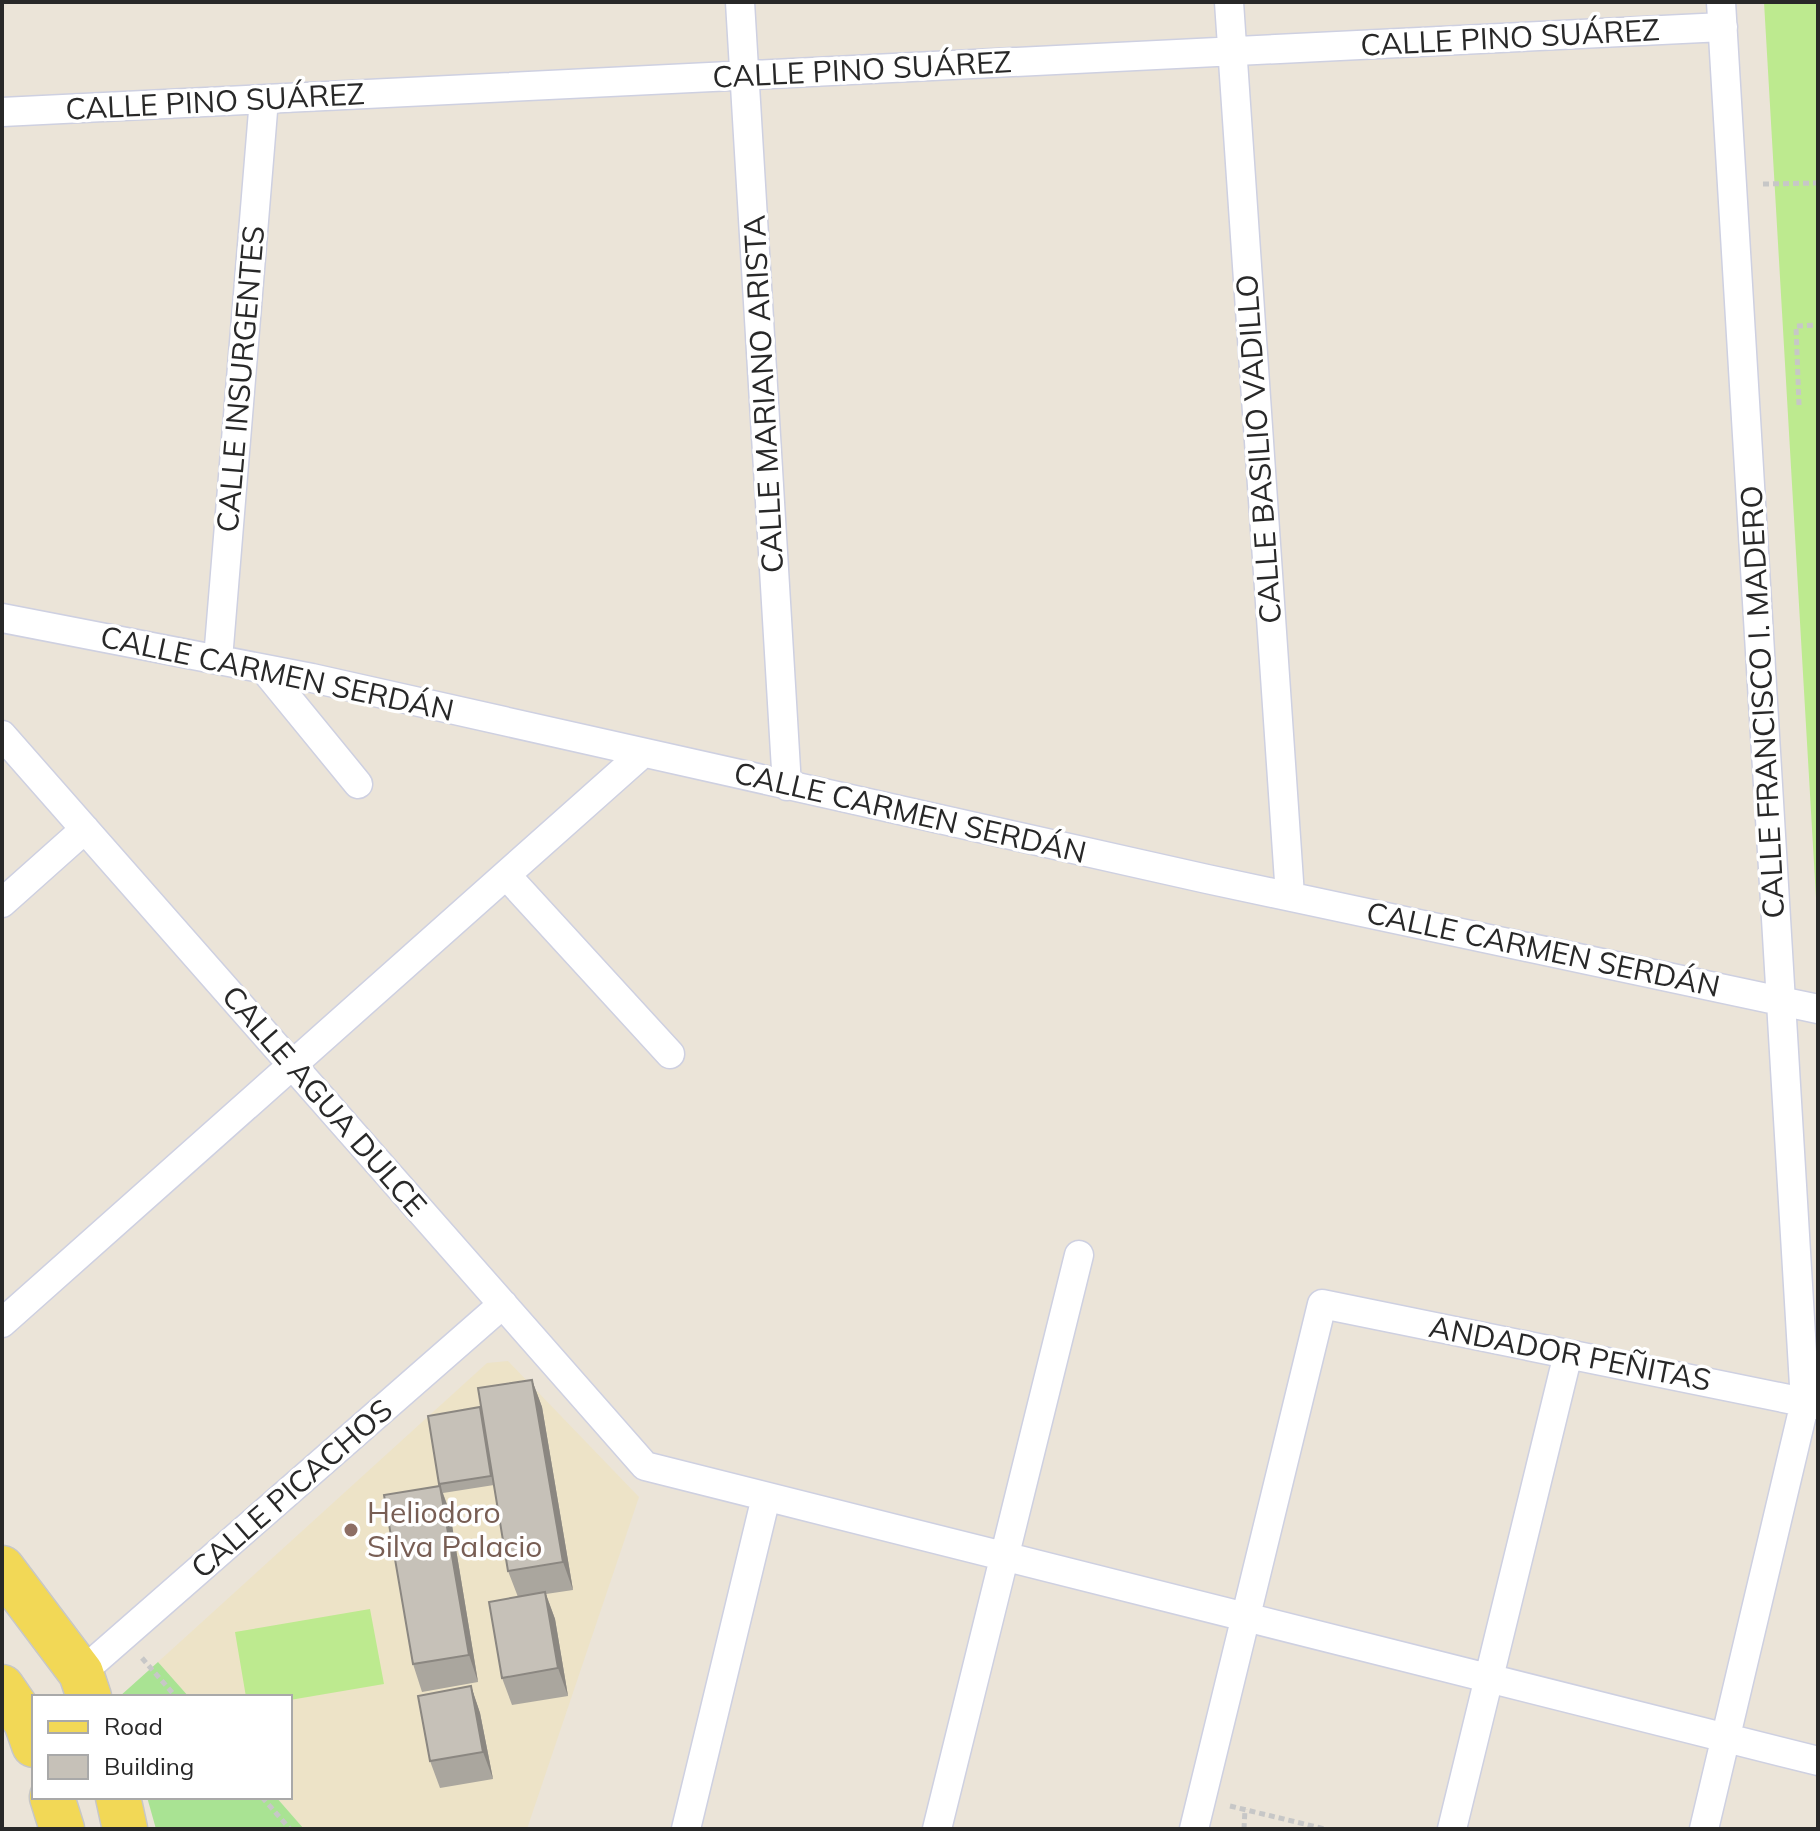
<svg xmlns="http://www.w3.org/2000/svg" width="1820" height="1831" font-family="Mulish,sans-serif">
	<rect width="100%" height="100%" fill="#ebe4d8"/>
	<path fill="#ede3c7" d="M508,1361L639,1497L527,1829H304L276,1797H290V1697H189L158,1662L487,1363Z"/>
	<path fill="#a9e393" d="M158,1662L189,1697H119Z
		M147,1797H276L304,1829H156Z"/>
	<path fill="#bdea8f" d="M1764,2H1818V932Z
		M370,1609L384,1684L290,1700V1697H246L235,1632Z"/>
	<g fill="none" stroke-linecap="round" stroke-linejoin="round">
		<defs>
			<path id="minor" d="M740,2L787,786
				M1229,2L1290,896
				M2,112L1723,27
				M2,618L312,678L1207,879L1818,1009
				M218,659L264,99
				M264,669L358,784
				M2,735L645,1466L1818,1761
				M506,875L670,1054
				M2,903L85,829
				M2,1323L643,753
				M81,1673L503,1304
				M686,1829L766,1497
				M937,1829L1079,1255
				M1194,1829L1322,1304L1818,1405
				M1452,1829L1568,1354
				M1704,1829L1805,1402L1721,2"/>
			<path id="primary" d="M2,1568L81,1673L89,1697
				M2,1687L26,1722L34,1745
				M52,1797L62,1829
				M118,1797L125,1829"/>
		</defs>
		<use href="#minor" stroke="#ced0e1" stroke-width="31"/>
		<use href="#primary" stroke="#c7c7c7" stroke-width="47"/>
		<path stroke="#c7c7c7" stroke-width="5" stroke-dasharray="6 4" stroke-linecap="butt" d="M1763,184L1818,183
			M1799,405L1796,326L1818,325
			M142,1658L176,1697
			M262,1797L290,1829
			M1230,1806L1325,1829
			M1244,1829L1245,1809"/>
		<use href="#minor" stroke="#fff" stroke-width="28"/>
		<use href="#primary" stroke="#f2d856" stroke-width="44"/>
	</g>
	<path fill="#aaa69e" d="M532,1380L542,1407L573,1590L546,1594L555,1619L568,1696L512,1705L502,1678L518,1597L508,1571L494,1485L443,1493L450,1513L478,1682L422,1692L413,1664L440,1486L428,1416L480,1407L482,1414Z
		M471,1686L480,1713L493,1779L440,1788L430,1761Z"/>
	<path fill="#8b8781" d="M532,1380L542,1407L573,1590L563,1562Z
		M440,1486L450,1513L478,1682L469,1655Z
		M545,1592L555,1619L568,1696L558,1668Z
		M471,1686L480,1713L493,1779L483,1752Z"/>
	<path fill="#c6c1b8" stroke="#8b8781" stroke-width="2" d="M532,1380L563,1562L508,1571L478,1388Z
		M480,1407L491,1476L439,1484L428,1416Z
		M440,1486L469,1655L413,1664L384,1495Z
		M545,1592L558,1668L502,1678L489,1602Z
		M471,1686L483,1752L430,1761L418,1696Z"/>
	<circle fill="#8d6e63" stroke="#fff" stroke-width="3" cx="351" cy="1530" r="8"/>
	<g text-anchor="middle" stroke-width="7" stroke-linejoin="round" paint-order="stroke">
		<g font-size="30" fill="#282828" stroke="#fff">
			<text transform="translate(1510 38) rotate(-3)" y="10">CALLE PINO SUÁREZ</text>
			<text transform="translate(862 70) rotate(-3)" y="10">CALLE PINO SUÁREZ</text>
			<text transform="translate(215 102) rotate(-3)" y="10">CALLE PINO SUÁREZ</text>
			<text transform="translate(241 379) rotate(-85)" y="10">CALLE INSURGENTES</text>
			<text transform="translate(764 394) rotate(-93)" y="10">CALLE MARIANO ARISTA</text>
			<text transform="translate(1259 449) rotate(-94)" y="10">CALLE BASILIO VADILLO</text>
			<text transform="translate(277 674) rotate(12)" y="10">CALLE CARMEN SERDÁN</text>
			<text transform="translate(1763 702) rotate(-93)" y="10">CALLE FRANCISCO I. MADERO</text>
			<text transform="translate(910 813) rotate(13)" y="10">CALLE CARMEN SERDÁN</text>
			<text transform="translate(1543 950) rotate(12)" y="10">CALLE CARMEN SERDÁN</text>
			<text transform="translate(324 1101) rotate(49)" y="10">CALLE AGUA DULCE</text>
			<text transform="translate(1570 1354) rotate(11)" y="10">ANDADOR PEÑITAS</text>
			<text transform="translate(292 1489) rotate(-41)" y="10">CALLE PICACHOS</text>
		</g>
		<g font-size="30" fill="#785e54" stroke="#fff" text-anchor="start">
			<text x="367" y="1523">Heliodoro<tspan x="367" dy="34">Silva Palacio</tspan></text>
		</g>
	</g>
	<rect width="1820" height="1831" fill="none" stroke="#282828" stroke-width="8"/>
	<rect x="32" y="1695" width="260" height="104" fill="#ffffff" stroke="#a9a9a9" stroke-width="2"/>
	<rect x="48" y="1721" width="40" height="12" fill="#f2d856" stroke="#a9a9a9" stroke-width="2"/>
	<text x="104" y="1735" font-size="24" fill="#282828">Road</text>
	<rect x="48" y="1755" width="40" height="24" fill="#c6c1b8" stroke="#a9a9a9" stroke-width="2"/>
	<text x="104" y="1775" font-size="24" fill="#282828">Building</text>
</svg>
